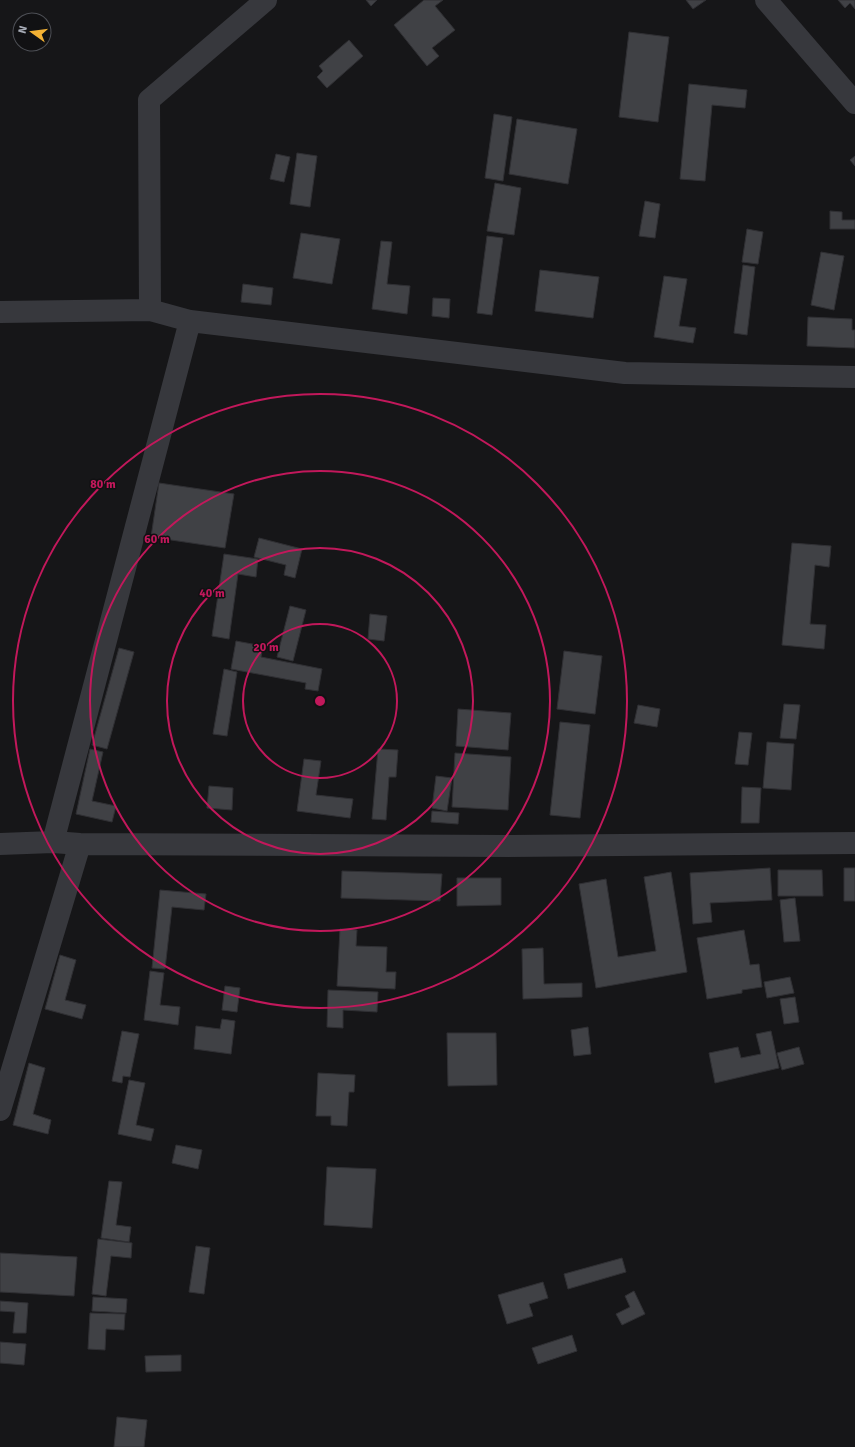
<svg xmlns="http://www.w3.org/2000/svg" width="855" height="1447" font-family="Signika,sans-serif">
	<rect width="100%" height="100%" fill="#161618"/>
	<path fill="#404145" stroke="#303034" d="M366,0H377L371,6Z
		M424,0H443L435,6L455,30L432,48L439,56L427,66L394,25Z
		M686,0H706L693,9Z
		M838,0H855V9L850,3L845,8Z
		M629,32L669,37L658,122L619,117Z
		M349,40L363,56L327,88L317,77L323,71L319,66Z
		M689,84L747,90L745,108L712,105L705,181L680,179Z
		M494,114L512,117L503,181L485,178Z
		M517,119L577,129L568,184L509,174Z
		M297,153L317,156L310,207L290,204Z
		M276,154L290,157L284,182L270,179Z
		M855,156V166L850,160Z
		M495,183L521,188L514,235L487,231Z
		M645,201L660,204L655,238L639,236Z
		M830,211L842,212V220H855V229H830Z
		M747,229L763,232L758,264L742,262Z
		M301,233L340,239L332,284L293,278Z
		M487,236L503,238L492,315L477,313Z
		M381,241L392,242L387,284L410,286L407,314L372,309Z
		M821,252L844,256L834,310L811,305Z
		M743,265L755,267L747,335L734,333Z
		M540,270L599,277L593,318L535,311Z
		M664,276L687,279L679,326L696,328L693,343L654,337Z
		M243,284L273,288L271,305L241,302Z
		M433,298L450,299L449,318L432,316Z
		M808,317L852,319V330H855V348L807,346Z
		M159,483L234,494L225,548L151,537Z
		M259,538L302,549L295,578L284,575L286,565L254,557Z
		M792,543L831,546L829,567L815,565L810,624L826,625L824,649L782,645Z
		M224,554L258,559L256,577L238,574L229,639L212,636Z
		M290,606L306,610L293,661L277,657Z
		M370,614L387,616L384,641L368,639Z
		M236,641L263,646L261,657L322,669L318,691L305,689L306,683L231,669Z
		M119,648L134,652L107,749L92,745Z
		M564,651L602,656L595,714L557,709Z
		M224,669L237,672L227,736L213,734Z
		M784,704L800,705L796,739L780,738Z
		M638,705L660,709L657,727L634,723Z
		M458,709L511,713L508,750L456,746Z
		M560,722L590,725L580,818L550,815Z
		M739,732L752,733L748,765L735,764Z
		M767,742L794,744L791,790L763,788Z
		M90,749L103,752L92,801L116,806L112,822L76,814Z
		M378,749L398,750L396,777H389L386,820L372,819Z
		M455,753L511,757L508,810L452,807Z
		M304,759L321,761L316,795L353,799L350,818L297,811Z
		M436,776L452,778L447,811L432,808Z
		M209,786L233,788L232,810L207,808Z
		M742,787L761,788L759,823H741Z
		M432,811L459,813L458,824L431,822Z
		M770,868L772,900L710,903L712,922L693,924L690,873Z
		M844,868H855V901H844Z
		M778,870H822L823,896H778Z
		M342,871L442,874L440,901L341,898Z
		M671,872L687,972L596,988L579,884L606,879L618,957L656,951L644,877Z
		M457,878H501V905L457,906Z
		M160,890L206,894L204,910L172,907L165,969L152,968Z
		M795,898L800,941L784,942L780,900Z
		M340,929L357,930L356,946L387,947L386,972H396L395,989L337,986Z
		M744,930L750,965L759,964L762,987L742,990V993L707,999L697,938Z
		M543,948L544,984L582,983V997L523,999L522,949Z
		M60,955L76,960L65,1000L86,1005L82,1019L45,1009Z
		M150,971L164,973L160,1005L180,1007L178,1025L144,1020Z
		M790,977L794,993L767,998L764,982Z
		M225,986L240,988L237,1012L222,1010Z
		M328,990L378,992L377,1012L343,1010V1028L327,1027Z
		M795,997L799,1022L784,1024L780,999Z
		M222,1019L235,1021L231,1054L194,1049L196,1026L220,1029Z
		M588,1027L591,1054L574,1056L571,1030Z
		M122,1031L139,1034L130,1077L123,1076L122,1083L112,1081Z
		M771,1031L779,1068L715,1083L709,1053L738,1047L741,1058L761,1054L756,1034Z
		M447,1033H496L497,1085L448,1086Z
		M799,1047L804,1064L782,1070L777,1053Z
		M29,1063L45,1068L33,1114L51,1120L48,1134L13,1125Z
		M318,1073L355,1075L354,1092H349L347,1126L331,1125V1116H316Z
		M129,1080L145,1083L136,1125L154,1129L151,1141L118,1134Z
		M176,1145L202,1150L198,1169L172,1163Z
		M327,1167L376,1169L372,1228L324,1225Z
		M109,1181L122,1182L116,1225L131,1227L129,1242L101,1238Z
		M98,1239L132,1243L131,1258L111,1256L106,1296L92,1294Z
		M196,1246L210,1248L204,1294L189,1292Z
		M0,1253L77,1257L74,1296L0,1292Z
		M622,1258L626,1272L568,1289L564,1274Z
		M543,1282L548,1298L529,1304L533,1316L507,1324L498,1295Z
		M634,1291L645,1314L622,1325L616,1314L630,1307L625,1296Z
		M93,1297L127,1299L126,1313L92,1311Z
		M0,1301L28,1303L26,1333H13L15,1312L0,1311Z
		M90,1313L125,1314L124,1330L106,1329L105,1350L88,1349Z
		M572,1335L577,1351L538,1364L532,1348Z
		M0,1342L26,1344L24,1365L0,1363Z
		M181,1355V1371L146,1372L145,1356Z
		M117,1417L147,1420L144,1447H114Z"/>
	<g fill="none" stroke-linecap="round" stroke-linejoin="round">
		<path stroke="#37383d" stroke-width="22" d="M766,0L855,103
			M150,310L149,100L266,0
			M0,312L150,310L190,321L625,373L855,377
			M53,842L190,321
			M0,844L53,842L80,844L509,846L855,843
			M0,1110L80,844"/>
	</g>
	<g fill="none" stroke="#c2185b" stroke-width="2">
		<circle cx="320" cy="701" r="77"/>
		<circle cx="320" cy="701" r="153"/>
		<circle cx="320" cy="701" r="230"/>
		<circle cx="320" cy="701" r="307"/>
	</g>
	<circle cx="320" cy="701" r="6" fill="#c2185b" stroke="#111113" stroke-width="2"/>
	<g font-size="12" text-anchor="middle" font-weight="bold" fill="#c2185b" stroke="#111113" stroke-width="3" stroke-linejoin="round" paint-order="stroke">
		<text x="103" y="488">80 m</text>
		<text x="157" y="543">60 m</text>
		<text x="212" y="597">40 m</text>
		<text x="266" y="651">20 m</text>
	</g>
	<g transform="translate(32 32) rotate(284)"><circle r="19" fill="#111113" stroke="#4d4f55"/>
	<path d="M0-3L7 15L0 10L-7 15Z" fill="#f2b134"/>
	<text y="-6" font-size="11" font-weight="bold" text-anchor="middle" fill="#a8adb8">N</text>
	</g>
</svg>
